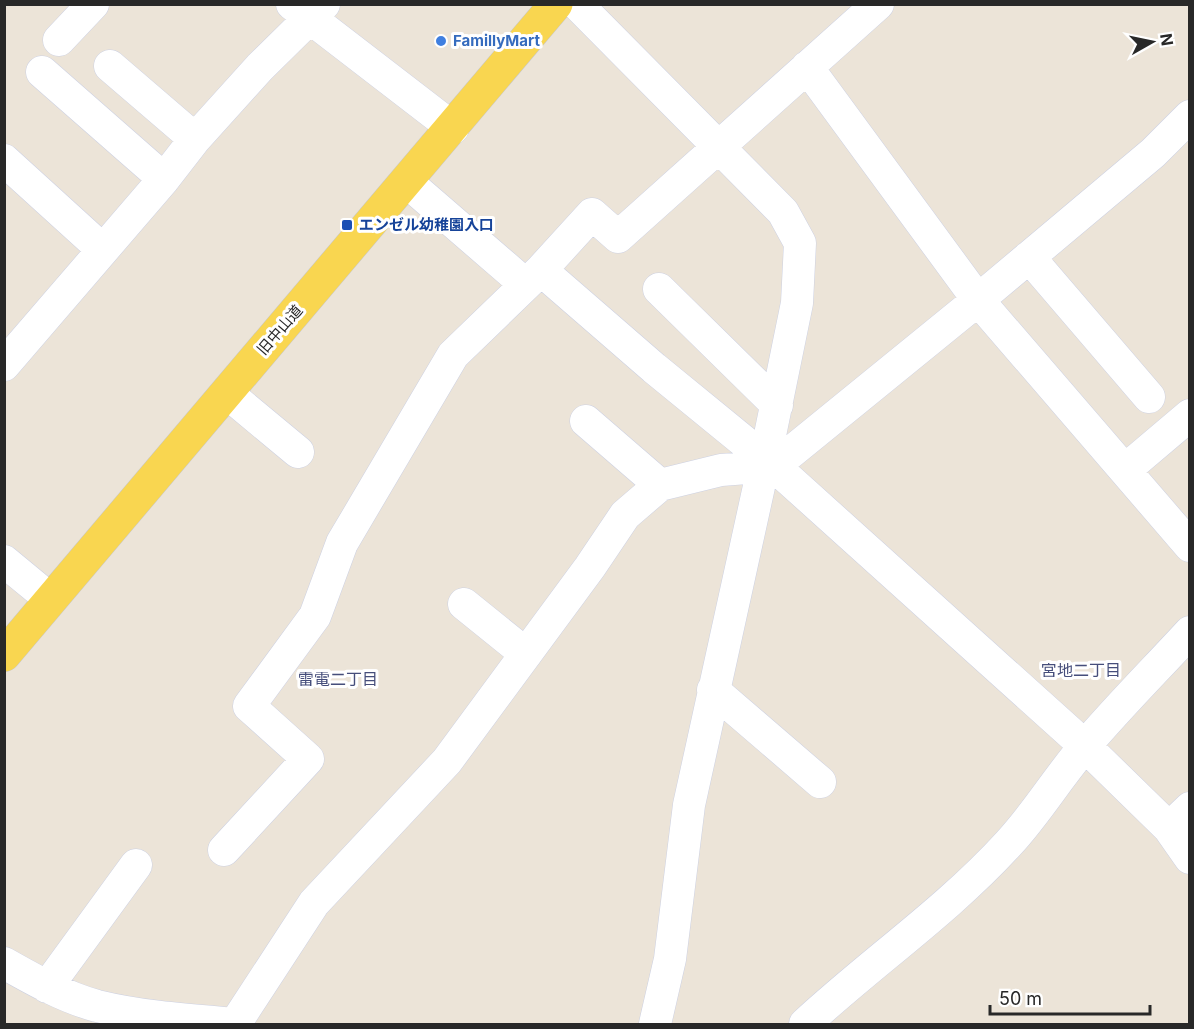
<svg xmlns="http://www.w3.org/2000/svg" width="1194" height="1029" font-family="Inter,'Noto Sans JP',sans-serif">
	<rect width="100%" height="100%" fill="#ece4d8"/>
	<g fill="none" stroke-linecap="round" stroke-linejoin="round">
		<defs>
			<path id="minor" d="M292,4L453,128
				M577,4L783,212L800,243L797,303L769,440L774,466
				M59,40L93,4
				M110,66L195,139
				M807,67L978,300L1190,546
				M42,72L164,179
				M4,160L103,250
				M407,182L525,284
				M1029,257L1149,397
				M541,270L654,368L774,466L1085,746L1169,828L1190,858
				M659,289L777,405
				M4,365L164,179L195,139L260,67L324,4
				M227,393L298,452
				M586,421L660,485
				M1125,470L1190,415
				M4,561L50,599
				M464,604L526,654
				M713,690L820,782
				M1169,828L1190,808
				M224,850L308,759L249,706L315,616L342,543L453,355L541,270L592,214L618,237L878,4
				M4,963C34,980 64,997 97,1006C142,1017 189,1020 236,1024
				M47,987L136,865
				M235,1024L314,903L447,761L590,567L625,515L660,485L721,470L774,466
				M655,1024L670,959L689,805L760,482L774,466L978,300L1153,153L1190,116
				M805,1024C872,962 947,911 1009,843C1037,813 1058,777 1085,746C1118,707 1155,670 1190,632"/>
			<path id="major" d="M4,655L556,4"/>
		</defs>
		<use href="#minor" stroke="#cdd1e2" stroke-width="33"/>
		<use href="#major" stroke="#c7c7c7" stroke-width="34"/>
		<use href="#minor" stroke="#fff" stroke-width="32"/>
		<use href="#major" stroke="#f9d650" stroke-width="33"/>
	</g>
	<circle fill="#3f7fe0" stroke="#fff" stroke-width="2" cx="441" cy="41" r="6"/>
	<rect fill="#1a4fb4" stroke="#fff" stroke-width="2" x="341" y="219" width="12" height="12" rx="3"/>
	<g text-anchor="middle" stroke-width="6" stroke-linejoin="round" paint-order="stroke">
		<g font-size="15" font-weight="bold" fill="#366cbe" stroke="#fff" text-anchor="start">
			<text x="453" y="46">FamillyMart</text>
		</g>
		<g font-size="15" font-weight="bold" fill="#164399" stroke="#fff" text-anchor="start">
			<text x="359" y="230">エンゼル幼稚園入口</text>
		</g>
		<g font-size="15" fill="#282828" stroke="#fff">
			<text transform="translate(280 330) rotate(-49)" y="5">旧中山道</text>
		</g>
		<g font-size="16" fill="#464e7b" stroke="#fff">
			<text x="1081" y="676">宮地二丁目</text>
			<text x="338" y="685">雷電二丁目</text>
		</g>
	</g>
	<rect width="1194" height="1029" fill="none" stroke="#282828" stroke-width="12"/>
	<g transform="translate(1152 42) rotate(81)" stroke="#ffffff" stroke-width="4.5" paint-order="stroke">
	<path d="M0-4.5L10 22L0 15L-10 22Z" fill="#282828"/>
	<text y="-9" font-size="16" font-weight="bold" text-anchor="middle" fill="#282828">N</text>
	</g>
	<path d="M990 1005v9h160v-9" fill="none" stroke="#282828" stroke-width="3"/>
	<text x="999" y="1005" font-size="18" fill="#282828" stroke="#ffffff" stroke-width="4.5" paint-order="stroke">50 m</text>
</svg>
